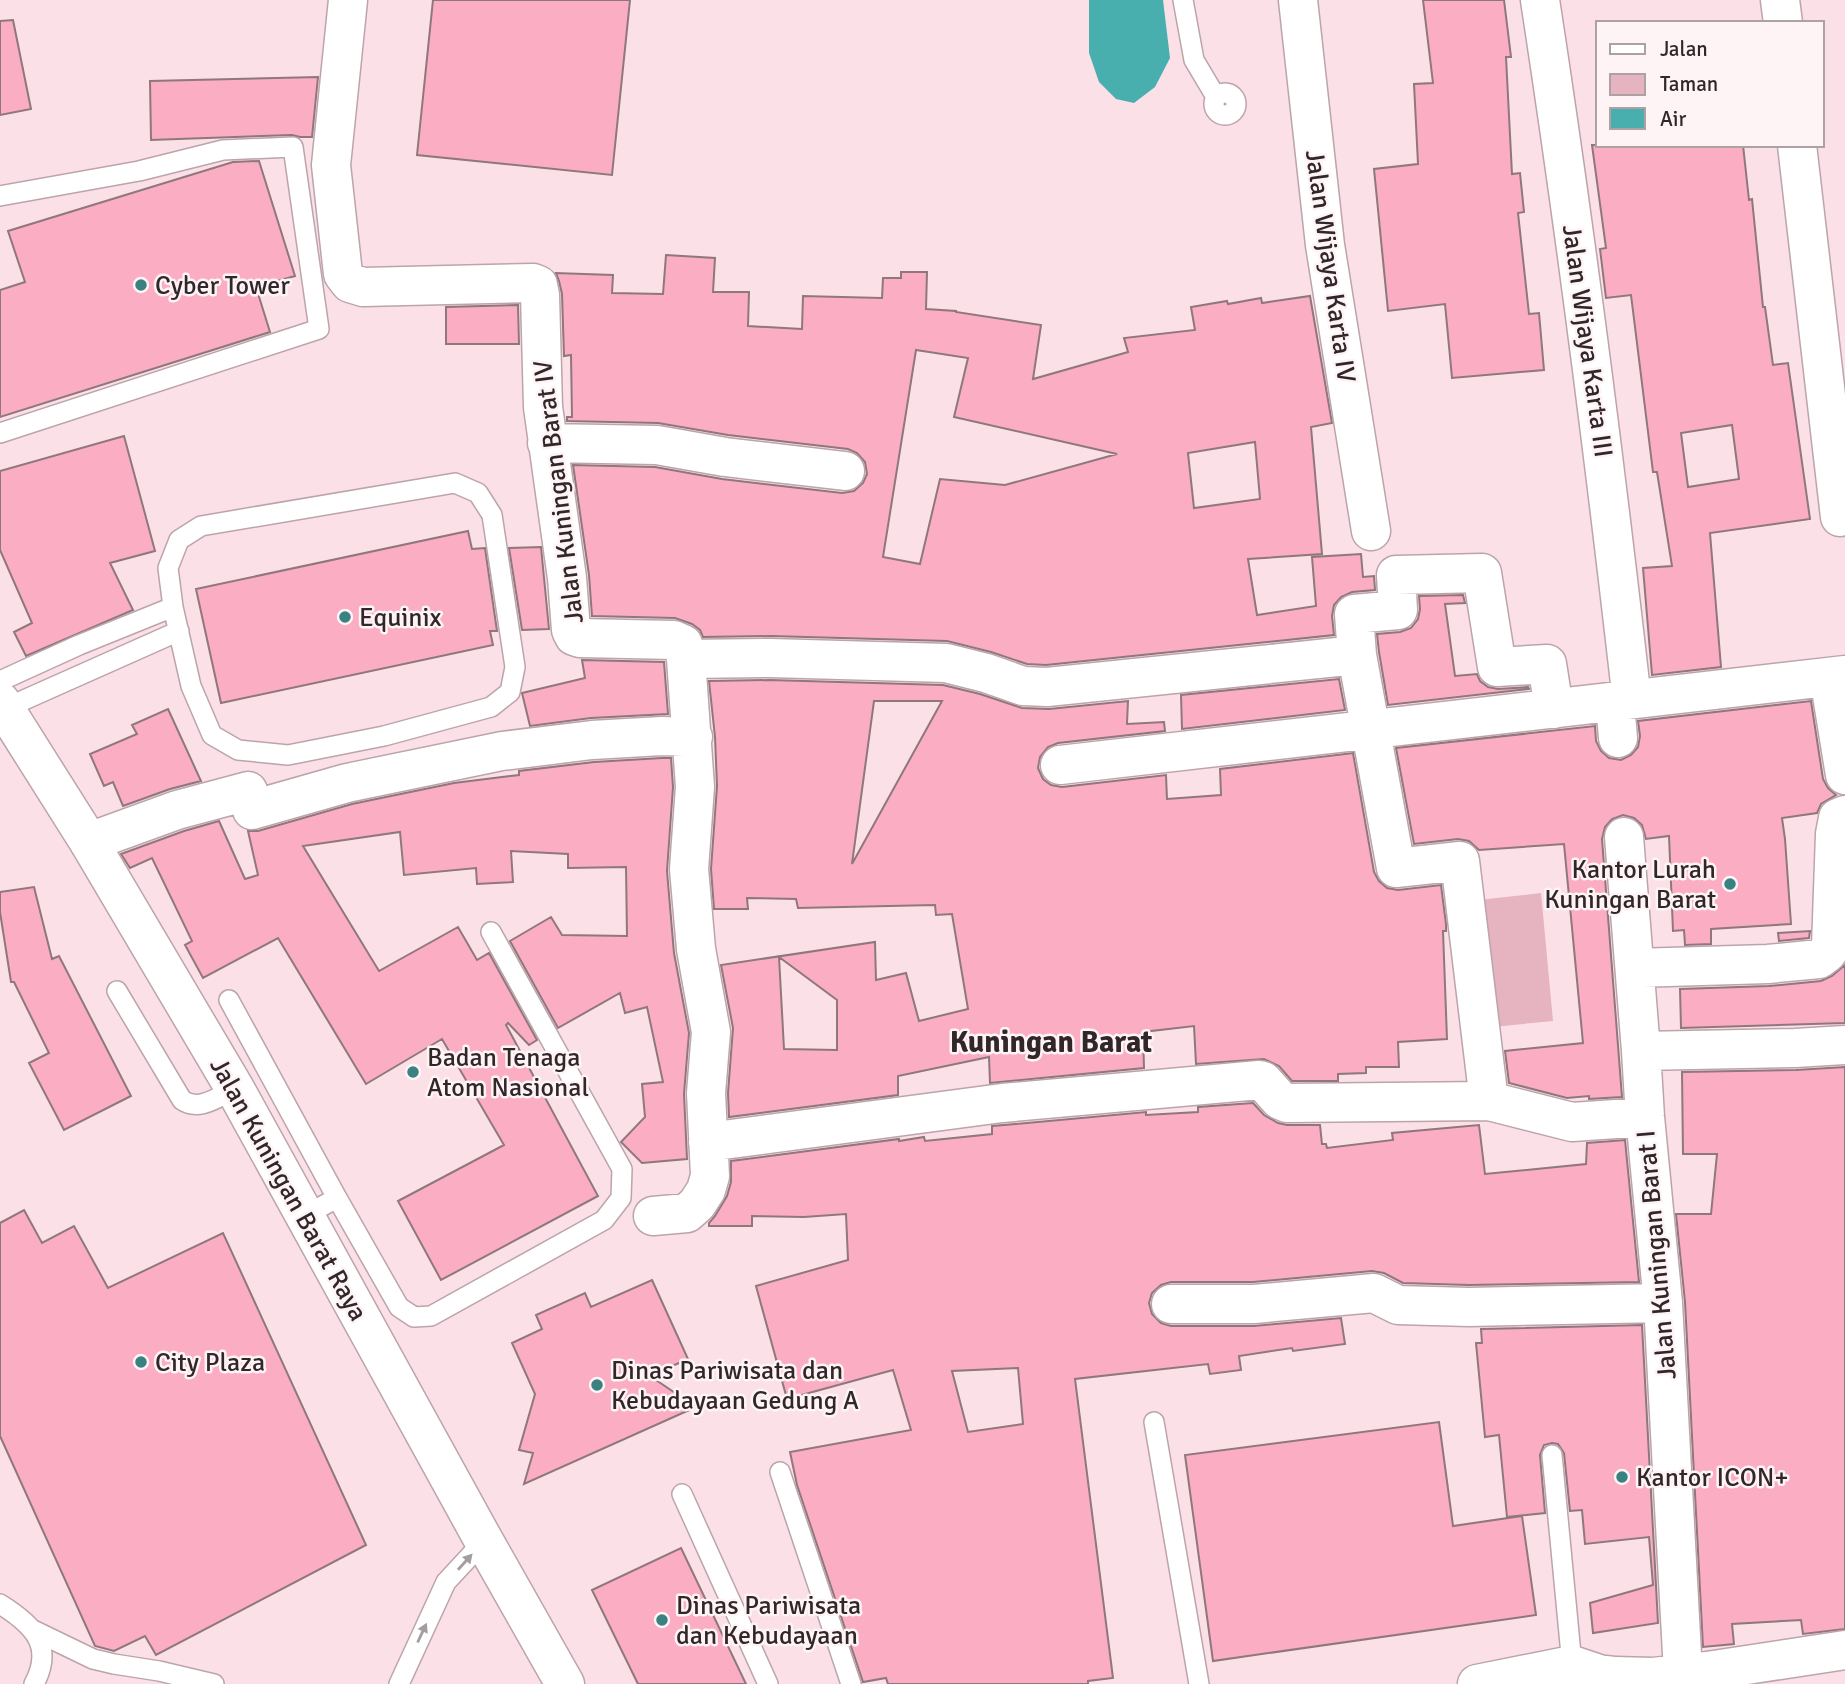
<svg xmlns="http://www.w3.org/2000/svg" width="1845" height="1684" font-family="Signika,sans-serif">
	<rect width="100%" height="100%" fill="#fbe1e7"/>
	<path fill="#e6b3c0" d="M1541,893L1553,1021L1482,1028L1470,901Z"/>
	<path fill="#48aeae" d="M1089,0H1163L1170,58L1155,87L1134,103L1116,99L1099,82L1089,53Z"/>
	<path fill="#fbadc3" stroke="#8e777d" stroke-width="2" fill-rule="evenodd" d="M433,0H630L612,175L417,155Z
		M1423,0H1504L1511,57H1506L1512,174L1520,173L1524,212L1518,213L1529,314L1539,313L1544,370L1452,378L1445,304L1388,311L1374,169L1418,164L1414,84L1433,83Z
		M13,20L31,109L0,115V21Z
		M318,77L312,137H300L292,135L151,140L150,81Z
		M1592,145H1743L1749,200L1752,199L1763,307H1765L1773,365L1788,363L1810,519L1710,533L1721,667L1652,675L1643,568L1672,566L1657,472H1653L1631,295L1606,298L1600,249L1606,248ZM1732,425L1739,479L1688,487L1681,433Z
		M259,161L295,276L256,287L270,332L0,417V290L25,282L8,231L233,162Z
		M666,255L715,258L713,292H749L748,326L802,329L803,296L882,298L883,278H901V272H927L926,309L956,311V312L1041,325L1033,379L1128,352L1124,338L1195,330L1191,307L1227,301L1228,304L1261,298L1262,303L1310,296L1332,423L1311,427L1322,554L1248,559L1257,615L1316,606L1312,557L1361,554L1363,577L1374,576L1375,590L1352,592L1341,597L1334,605L1332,616L1334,635L1046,665L1027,664L991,652L947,641L771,636L703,637L700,630L692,624L675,618L592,616L589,575L573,465L655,467L722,479L842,493L854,491L863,483L867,474L865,462L857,453L848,449L728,435L658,423L567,421V417H572L571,355L564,356L562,294L559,281L556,273L613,275L612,293L663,294ZM916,350L968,358L954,417L1117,454L1005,485L940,479L920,564L883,557ZM1255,442L1260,499L1194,508L1188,453Z
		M518,305L519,344H446V307Z
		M124,436L155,551L110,563L133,610L26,656L14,632L32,623L0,550V471Z
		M468,531L472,549L485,548L497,631H490L493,645L221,703L196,589Z
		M541,547L549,629L522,630L509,548Z
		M1463,595L1465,603L1445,604L1455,676L1477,674L1480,681L1488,687L1498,689L1528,687L1529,689L1388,705L1379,652L1377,634L1400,632L1411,628L1418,619L1420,609L1419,596Z
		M582,660L664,662L668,714L591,718L530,726L522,693L585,678Z
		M1339,679L1345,710L1182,729L1181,695Z
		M770,680L943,685L980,694L1022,708L1049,709L1128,701L1127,724L1164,722L1165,731L1058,743L1048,747L1040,757L1038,768L1043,779L1051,785L1062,787L1166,775L1167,799L1221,795L1220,769L1353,753L1374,872L1379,881L1387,888L1398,890L1441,885L1446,924V931H1443L1447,1039L1398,1042L1399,1067H1366V1073L1338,1074V1081H1292L1279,1066L1264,1059L1196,1064L1194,1026L1143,1032L1144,1068L990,1083L989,1057L898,1076V1095L729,1117L728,1093L733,1028L721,965L875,942L876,980L906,973L919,1021L968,1009L952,914L936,915L935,905L798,908L796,899L747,898L748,909H714L711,869L717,786L715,737L709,681ZM874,701H942L852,864ZM779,957L837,1000V1050L784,1049Z
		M1811,701L1823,779L1828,788L1836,795L1821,804L1817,813L1782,818L1785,839L1791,924L1711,929V944L1685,945L1684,930L1673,931L1669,836L1646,839L1642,825L1634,818L1623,815L1612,819L1605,827L1602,839L1622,1097L1589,1099V1096L1567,1098L1509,1083L1505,1051L1583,1043L1564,844L1479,850L1469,841L1458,839L1414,844L1396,748L1595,726L1596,741L1601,751L1609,758L1621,760L1631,755L1638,747L1640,736L1638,721Z
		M168,709L201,781L170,789L123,806L113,782L104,786L90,754L137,734L132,725Z
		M662,758H671L673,787L667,871L674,953L689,1033L684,1094L687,1159L642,1163L621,1142L645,1117L642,1084L663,1082L647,1007L625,1013L620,993L558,1028L510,941L551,917L562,935L627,936L626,867L568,868V854L511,851L513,882L477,884L476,868L404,875L400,832L303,846L379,971L458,927L477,960L489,953L537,1040L529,1045L508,1023L506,1025L598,1196L441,1280L398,1201L504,1145L442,1039L366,1084L278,938L203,978L185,945L192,941L152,858L130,868L121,854L184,831L219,821L245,879L258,875L248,831H258L352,804L454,783L519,775V771L594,762Z
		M34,887L52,959L59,956L131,1096L64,1130L29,1063L49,1053L14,982H11L0,912V892Z
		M1810,931L1809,938L1779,941L1778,933Z
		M1845,965V1023L1681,1028L1680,989L1769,986L1821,981L1832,976Z
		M1845,1067V1629L1803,1634L1801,1620L1732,1624L1734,1644L1703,1647L1685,1302L1676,1214H1711L1717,1154H1683L1682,1072L1796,1070Z
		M1253,1103L1264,1115L1278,1123L1287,1125H1320L1322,1144H1326L1327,1148L1393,1140L1392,1133L1479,1125L1485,1174L1586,1164L1587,1143L1625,1140L1639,1282L1469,1285L1403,1283L1384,1273L1372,1271L1253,1282H1171L1161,1285L1152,1293L1149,1303L1152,1314L1161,1323L1171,1326H1254L1341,1318L1345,1344L1293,1351L1292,1348L1239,1356L1241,1370L1210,1374L1208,1364L1075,1379L1113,1678L1088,1681V1684H888L886,1678L863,1682L797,1485L790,1452L911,1430L893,1370L787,1399L756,1286L848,1260L846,1214L804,1217L752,1216V1226H709V1223L715,1216L727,1196L731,1182V1161L899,1139V1141L924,1137L925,1141L992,1134V1126L1004,1125L1146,1112V1115L1198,1112V1107ZM1018,1368L1023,1424L968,1432L952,1371Z
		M24,1210L42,1243L74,1226L108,1288L223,1233L366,1545L156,1655L145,1636L114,1651L95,1646L0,1436V1223Z
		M652,1280L688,1359L650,1376L696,1407L524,1484L533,1453L519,1450L535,1394L512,1343L542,1329L536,1315L585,1293L591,1307Z
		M1642,1325L1658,1623L1593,1633L1590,1603L1653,1585L1649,1537L1585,1544L1582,1510L1570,1511L1564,1453L1558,1444L1552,1443L1544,1445L1540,1455L1545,1513L1507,1517L1499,1435L1485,1437L1476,1343H1482L1481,1329Z
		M1439,1422L1453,1526L1522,1516L1536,1615L1213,1661L1185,1455Z
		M681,1548L746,1684H638L592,1590Z"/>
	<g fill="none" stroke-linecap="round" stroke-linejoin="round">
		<defs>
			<path id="lane" d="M1183,0L1194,60L1216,97
				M1214 104a11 11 0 1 1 22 0a11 11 0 1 1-22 0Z
				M0,196L139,171L223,150L293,147L319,329L0,433
				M455,483L478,493L492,515L515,667L510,692L491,707L384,736L288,755L238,750L212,735L191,686L173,607L168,568L179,540L201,526Z
				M0,681L79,645L173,607
				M6,708L179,631
				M117,991L182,1100C199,1112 218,1097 235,1089
				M229,1000L337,1198
				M304,1216L337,1198L399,1307L414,1317L431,1316L604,1220L621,1198L622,1169L491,932
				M1154,1422L1199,1684
				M1552,1455L1572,1665
				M780,1472L851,1684
				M682,1494L768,1684
				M0,1604C32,1624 55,1645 34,1684
				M33,1630L93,1659L114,1664L159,1671L214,1684
				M399,1684L446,1582L484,1541"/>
			<path id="street" d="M348,0L331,165L343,274L350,283L363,287L533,283L538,285L540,295L543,407L567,578L571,630L574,636L580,638L674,640L683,644L686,659L695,787L689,869L696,949L711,1032L706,1093L710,1176L706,1190L697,1204L687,1213L653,1216
				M1298,0L1325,245L1371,531
				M1540,0C1575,227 1604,455 1630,683
				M1780,0L1783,23
				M1797,145L1840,517
				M547,443L657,445L725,457L845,471
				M1357,655L1354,614L1398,610L1396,575L1482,573L1497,667L1547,664L1554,709
				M686,659L770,658L946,663L986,673L1023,686L1047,687L1357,655L1396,868L1460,861L1489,1101
				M1829,677L1845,775
				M1615,703L1618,738
				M1060,765L1845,675
				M1624,837L1641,1051L1645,1117L1663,1303L1683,1673
				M89,842L177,810L248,791L252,810L347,783L502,751L592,740L662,736L693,737
				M1635,968L1768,964L1819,959L1827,953L1831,947L1835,834L1838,818L1845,815
				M1641,1051L1795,1048L1845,1045
				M708,1142L1002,1103L1259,1080L1263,1081L1280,1100L1287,1103L1489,1101L1572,1122L1645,1117
				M1171,1304H1254L1374,1293L1398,1305L1469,1307L1663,1303
				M1477,1684L1572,1665L1599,1674L1615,1676L1653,1677L1707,1671L1845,1650"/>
			<path id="secondary" d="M0,701L89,842L235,1089L484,1541L565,1684"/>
		</defs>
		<use href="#lane" stroke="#bca4aa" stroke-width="22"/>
		<use href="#street" stroke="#bca4aa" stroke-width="41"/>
		<use href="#secondary" stroke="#bca4aa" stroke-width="41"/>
		<use href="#lane" stroke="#fff" stroke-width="19"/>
		<use href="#street" stroke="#fff" stroke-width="38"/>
		<use href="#secondary" stroke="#fff" stroke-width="38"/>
	</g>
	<defs><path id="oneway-solid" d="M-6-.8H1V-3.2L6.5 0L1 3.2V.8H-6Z" transform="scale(1.75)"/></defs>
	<g fill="#a29e9f">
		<use href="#oneway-solid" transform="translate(465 1562) rotate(-48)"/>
		<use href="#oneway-solid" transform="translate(422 1633) rotate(-65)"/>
	</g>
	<g fill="#3a8282" stroke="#fef3f5" stroke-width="2.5">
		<circle cx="141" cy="285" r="7"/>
		<circle cx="345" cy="617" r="7"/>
		<circle cx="1730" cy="884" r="7"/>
		<circle cx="413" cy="1072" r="7"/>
		<circle cx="141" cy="1362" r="7"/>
		<circle cx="597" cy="1385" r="7"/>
		<circle cx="1622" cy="1477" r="7"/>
		<circle cx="662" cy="1620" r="7"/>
	</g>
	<g text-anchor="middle" stroke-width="5" stroke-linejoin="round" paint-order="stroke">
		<g font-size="26" fill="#31272a" stroke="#fef3f5">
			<text transform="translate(1331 266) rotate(82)" y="9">Jalan Wijaya Karta IV</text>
			<text transform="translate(1588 341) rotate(82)" y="9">Jalan Wijaya Karta III</text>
			<text transform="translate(558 492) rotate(-97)" y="9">Jalan Kuningan Barat IV</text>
			<text transform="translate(289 1189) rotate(61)" y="9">Jalan Kuningan Barat Raya</text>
			<text transform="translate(1656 1255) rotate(-95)" y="9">Jalan Kuningan Barat I</text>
		</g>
		<g font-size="26" fill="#31272a" stroke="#fef3f5" text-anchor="start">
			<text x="155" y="294">Cyber Tower</text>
			<text x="359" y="626">Equinix</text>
			<text x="1716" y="878" text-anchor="end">Kantor Lurah<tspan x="1716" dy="30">Kuningan Barat</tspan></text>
			<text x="427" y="1066">Badan Tenaga<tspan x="427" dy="30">Atom Nasional</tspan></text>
			<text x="155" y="1371">City Plaza</text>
			<text x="611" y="1379">Dinas Pariwisata dan<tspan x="611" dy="30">Kebudayaan Gedung A</tspan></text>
			<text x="1636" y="1486">Kantor ICON+</text>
			<text x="676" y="1614">Dinas Pariwisata<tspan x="676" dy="30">dan Kebudayaan</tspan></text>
		</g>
		<g font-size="30" font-weight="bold" fill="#31272a" stroke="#fef3f5">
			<text x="1051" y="1052">Kuningan Barat</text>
		</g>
	</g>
	<rect x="1596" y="21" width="228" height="126" fill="#fef3f5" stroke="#aca1a4" stroke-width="2"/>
	<rect x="1610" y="44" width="35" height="10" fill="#ffffff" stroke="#aca1a4" stroke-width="2"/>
	<text x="1660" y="56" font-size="21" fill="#31272a">Jalan</text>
	<rect x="1610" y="74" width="35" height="21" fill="#e6b3c0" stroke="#aca1a4" stroke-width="2"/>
	<text x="1660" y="91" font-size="21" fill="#31272a">Taman</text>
	<rect x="1610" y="108" width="35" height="21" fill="#48aeae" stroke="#aca1a4" stroke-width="2"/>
	<text x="1660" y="126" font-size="21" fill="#31272a">Air</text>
</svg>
